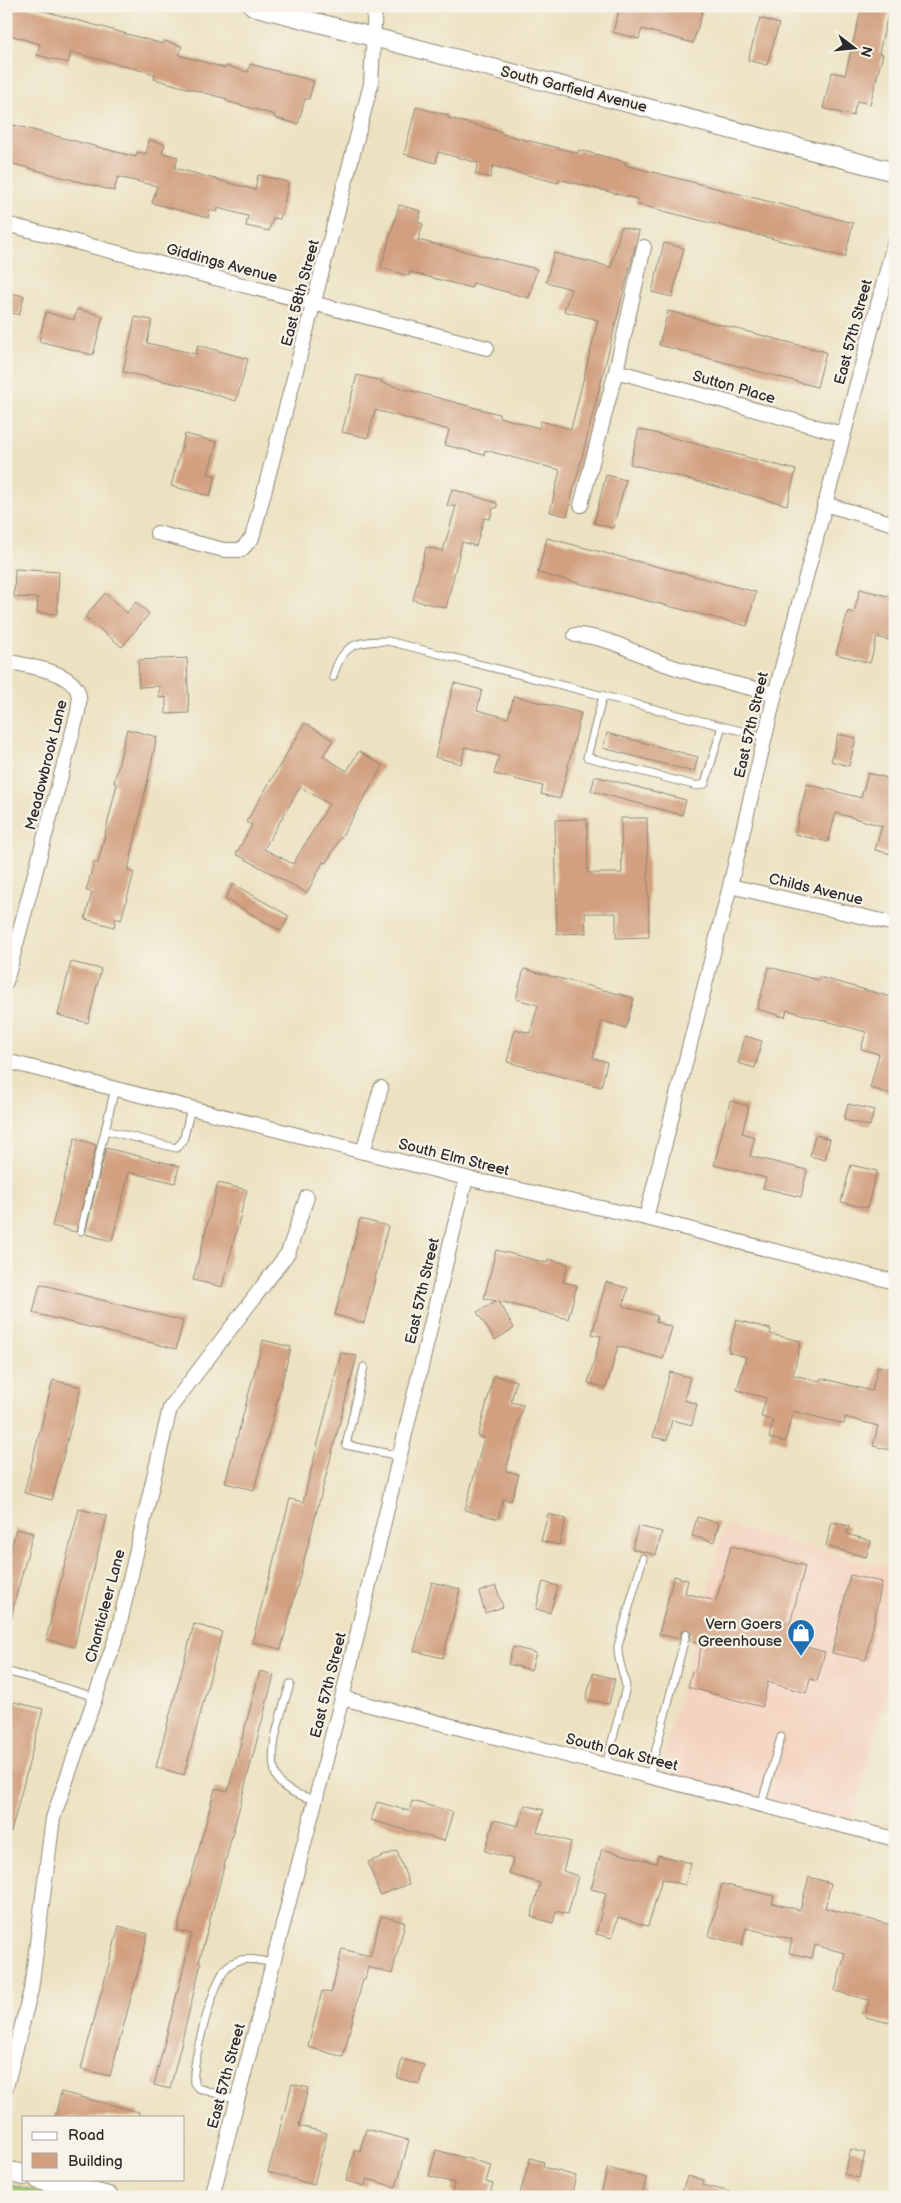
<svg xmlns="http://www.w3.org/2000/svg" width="901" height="2203" font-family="'Balsamiq Sans',sans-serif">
	<defs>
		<pattern id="park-crowns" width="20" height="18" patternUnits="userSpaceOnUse" patternTransform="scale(1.25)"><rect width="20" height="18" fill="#9eca77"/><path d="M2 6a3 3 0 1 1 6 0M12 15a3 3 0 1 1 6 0" fill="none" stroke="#81a462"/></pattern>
	</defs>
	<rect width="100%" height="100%" fill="#f7f3e8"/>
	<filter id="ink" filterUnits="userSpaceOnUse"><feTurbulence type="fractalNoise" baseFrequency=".02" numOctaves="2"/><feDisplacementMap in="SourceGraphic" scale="10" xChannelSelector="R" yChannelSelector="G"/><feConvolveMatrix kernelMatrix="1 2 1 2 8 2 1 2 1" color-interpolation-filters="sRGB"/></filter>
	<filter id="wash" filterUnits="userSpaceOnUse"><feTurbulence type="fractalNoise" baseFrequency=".0096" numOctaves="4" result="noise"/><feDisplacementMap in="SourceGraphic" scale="20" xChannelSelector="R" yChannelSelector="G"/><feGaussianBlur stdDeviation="1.12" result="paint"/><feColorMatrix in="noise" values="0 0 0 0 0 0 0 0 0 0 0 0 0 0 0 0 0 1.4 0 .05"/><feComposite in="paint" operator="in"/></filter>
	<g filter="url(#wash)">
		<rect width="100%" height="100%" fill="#ece2c1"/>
		<path fill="#f4d3c0" d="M725,1525L895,1569V1664L851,1824L658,1775Z"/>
		<path fill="url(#park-crowns)" stroke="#647a51" d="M6,2183L61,2197H6Z"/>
		<g id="blocks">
			<path fill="#d2a080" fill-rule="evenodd" d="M6,6H26L163,44L164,41L182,46L179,55L225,68L226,66L248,72L250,64L314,81L309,99H305L298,124L274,118L275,115L226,101L227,99L154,79L155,74L71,52L68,63L37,55L40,44L6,34Z
				M620,6H704L693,43L642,29L639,39L613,32Z
				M862,6H890L879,53L883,54L870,104L857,101L853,116L823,108L832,72L845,75Z
				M760,18L779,24L767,65L748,60Z
				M416,107L448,115V118L502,132V134L578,153L579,150L626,162L625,165L853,223L845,257L636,204L637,199L559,179L558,183L493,166L490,178L475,174L478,163L438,152L436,163L404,154Z
				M6,123L136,157L137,152L146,154L149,140L165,144L162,153L178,157L175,168L255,190L258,175L289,182L280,219L273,218L269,231L246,226L248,216L218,208L217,212L210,210L208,218L152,203L157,186L118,177L114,191L6,162Z
				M399,205L421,211L418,222L423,224L418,240L537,269L529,298L473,283L471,288L410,272L409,276L381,268Z
				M621,227L639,231L567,516L550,512L560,470L485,450L484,455L445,445L449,430L375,410L368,438L342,432L357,375L382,381V383L499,414V417L539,428L541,421L571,429L598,320L564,311L571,289L546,282L554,253L611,267Z
				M664,243L684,248L672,297L652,292Z
				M6,292L24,296L19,315L6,311Z
				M77,309L103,316L93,355L39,341L46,312L74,320Z
				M668,311L826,352L817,387L659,345Z
				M135,317L152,320L147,343L196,354L198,345L248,359L236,401L187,386L123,372Z
				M639,429L796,470L787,505L630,464Z
				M185,434L217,442L208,474L216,476L210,496L171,486Z
				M606,475L626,480L613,528L594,523Z
				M452,489L497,503V508H493L490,519L484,518L476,546L462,542L446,608L413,600L426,547L443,551L456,506H447Z
				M547,538L756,592L747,626L538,573Z
				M15,569L59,572L57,614L37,613L38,598L14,597Z
				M860,589L895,598V642L877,637L870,663L836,654L848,611L854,613Z
				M105,593L127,613L136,602L149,614L122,647L85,617Z
				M187,658L189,713L166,714V697L159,698V686L139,687L138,660Z
				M454,683L482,690L477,710L508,718L514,696L581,713L560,799L541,794L543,786L494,774L499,756L465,747L461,764L435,757Z
				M305,723L333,740L323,756L347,771L359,751L383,766L326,863L323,862L307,893L236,854L252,825L246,822ZM300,787L329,804L293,864L264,849Z
				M127,729L157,737L128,871L134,873L121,920L116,918L114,927L85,919L92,892L86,891L94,862L98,863L117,784L114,783Z
				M607,733L698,757L694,772L603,748Z
				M838,734L856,738L849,766L831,761Z
				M868,773L895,780V855L875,850L882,826L836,813L828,842L795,834L807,784L861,798Z
				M595,776L686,800L682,815L591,791Z
				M621,818H647L649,937L616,938V913H585L586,933L557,934L555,820L587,819L588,873H622Z
				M233,884L289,916L281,931L225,899Z
				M71,962L101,969L88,1023L58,1015Z
				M769,967L818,980L819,977L895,998V1095L870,1088L879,1054L861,1049L866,1032L787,1010L785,1017L757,1009Z
				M524,969L634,998L626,1028L602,1021L593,1058L607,1062L601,1087L507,1062L515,1029L530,1033L538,1005L516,999Z
				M745,1036L762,1041L755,1068L738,1063Z
				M730,1101L749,1106L742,1133L755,1137L750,1156L807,1170L801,1197L763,1188L766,1178L714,1165Z
				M848,1104L874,1110L870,1126L844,1120Z
				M815,1135L830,1139L825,1160L810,1156Z
				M75,1138L96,1145L76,1232L52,1226Z
				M106,1148L179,1166L175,1183L129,1172L112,1241L85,1234Z
				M851,1165L877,1171L867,1208L841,1202Z
				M218,1183L247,1190L222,1287L193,1280Z
				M360,1219L388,1226L364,1323L335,1315Z
				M496,1250L547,1263L548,1259L568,1264L563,1282L577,1285L568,1319L499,1301L514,1328L495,1340L477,1312L496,1301L484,1298Z
				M606,1282L628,1288L623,1306L657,1316L656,1322L672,1327L663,1359L618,1346L606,1388L588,1383L601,1336L592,1334Z
				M40,1284L183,1321L176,1349L33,1313Z
				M736,1320L771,1329L770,1334L801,1341L793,1375L820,1381L821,1378L872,1391L878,1366L895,1370V1451L873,1446L878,1426L845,1417L844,1424L793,1411L785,1442L769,1438L773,1420L761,1417L766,1398L737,1390L746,1357L728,1352Z
				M263,1340L291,1347L254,1490L225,1483Z
				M341,1353L357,1356L281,1649L252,1642L290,1499L303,1502Z
				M670,1372L690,1377L684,1400L697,1404L692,1425L672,1420L667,1440L653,1437Z
				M494,1375L516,1381L511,1402L523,1405L506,1471L519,1474L511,1501L503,1499L498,1519L465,1510L484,1438L478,1436Z
				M53,1380L81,1387L52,1500L24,1493Z
				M79,1509L107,1516L74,1647L46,1639Z
				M548,1514L566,1519L559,1545L541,1541Z
				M697,1517L719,1523L714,1542L692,1536Z
				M832,1522L849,1526L847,1534L871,1541L866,1557L826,1546Z
				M638,1526L662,1532L656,1555L632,1549Z
				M16,1529L33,1533L11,1616L6,1615V1568Z
				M731,1546L805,1566L790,1624L807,1629L803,1646L825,1652L817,1681L810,1679L806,1693L768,1682L762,1707L688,1687L692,1671L695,1672L702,1645L690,1641L691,1633L688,1629L682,1631L679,1639L659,1634L674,1576L688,1580L685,1593L716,1601Z
				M850,1575L882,1582L866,1660L832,1653Z
				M432,1582L460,1589L443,1658L414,1651Z
				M543,1582L558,1586L550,1613L536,1609Z
				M496,1586L503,1607L485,1613L479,1592Z
				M194,1624L222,1632L184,1775L156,1767Z
				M513,1647L536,1653L531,1670L508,1664Z
				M260,1671L274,1675L199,1962L201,1963L170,2089L154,2085L192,1934L177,1931L215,1788L228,1791Z
				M593,1673L615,1679L609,1704L586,1699Z
				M14,1702L43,1709L11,1832H6V1735Z
				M412,1801L453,1812L444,1841L371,1820L377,1802L409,1811Z
				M525,1805L544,1810L537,1832L571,1842L563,1871L578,1876L568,1914L556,1911L553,1923L531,1917L540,1883L509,1874L513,1859L485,1851L494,1820L518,1826Z
				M602,1849L656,1863L658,1855L691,1863L685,1885L662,1879L648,1926L618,1917L612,1938L596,1934L606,1893L591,1889Z
				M397,1851L409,1884L380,1895L368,1862Z
				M809,1877L831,1883L825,1908L895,1926V2024L865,2017L869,2000L835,1991L845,1953L815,1945L812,1958L789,1953L792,1939L746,1928L742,1945L709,1936L722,1884L774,1896L772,1903L800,1910Z
				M381,1916L405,1922L392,1974L368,1967L365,1979H363L343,2057L308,2047L322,1991L331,1993L342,1949L370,1956Z
				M119,1926L148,1934L110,2076L81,2069Z
				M402,2059L424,2065L419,2084L397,2078Z
				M292,2084L308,2088L299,2126L327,2133L314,2185L268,2172Z
				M61,2092L139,2112L138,2117H55Z
				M366,2129L409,2140L396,2187L367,2179L365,2186L346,2181L355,2149L360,2151Z
				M851,2149L865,2153L859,2178L844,2174Z
				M436,2150L491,2165L486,2182L493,2184L489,2197H469L452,2192L454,2183L429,2176Z
				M530,2158L544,2162L543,2167L576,2176L571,2197H532L520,2194Z
				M608,2168L646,2178L642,2197H600Z
				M687,2176L704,2180L703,2185L730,2192L729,2197H681Z"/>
		</g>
	</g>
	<g filter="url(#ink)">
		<use href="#blocks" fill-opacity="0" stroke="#8c8676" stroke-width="1"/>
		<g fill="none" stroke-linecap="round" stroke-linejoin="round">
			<defs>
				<path id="service" d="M333,677C342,644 356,641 388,641L765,737
					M603,695L587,757L697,786L705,784L722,726
					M105,1130L176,1148L183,1141L191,1108
					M81,1231L115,1088
					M364,1367L346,1445L400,1456
					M6,1671L96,1697
					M290,1684C283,1709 262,1762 281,1784C290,1793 304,1797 316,1800
					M606,1765L626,1687C624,1672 617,1661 618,1646L643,1558
					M649,1776L686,1634
					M761,1805L781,1737
					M237,2100L198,2088L194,2083C191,2064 214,1978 228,1966C241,1955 258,1960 273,1963"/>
				<path id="minor" d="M6,224L487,348
					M616,371L842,434
					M824,504L895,524
					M581,505L616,371L644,247
					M157,533L224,550H241L252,538L371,84L375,6
					M575,635C606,636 631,651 659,662C696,676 737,684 775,694
					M6,661C26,666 77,671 79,697C80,702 78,707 78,712L6,982
					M730,886L895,924
					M6,1061L466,1178L646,1218L895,1282
					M363,1152L381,1088
					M646,1218L730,886L775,694L895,240
					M342,1698L895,1839
					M6,2087L31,1990L53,1818L117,1635L170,1408L288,1253L307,1197
					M212,2197L342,1698L466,1178"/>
				<path id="tertiary" d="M253,6L895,172"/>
				<path id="secondary" d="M6,2171L24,2175
					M39,2179L108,2197"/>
			</defs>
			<use href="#service" stroke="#8c8676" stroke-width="9"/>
			<use href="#minor" stroke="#8c8676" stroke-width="16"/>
			<use href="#tertiary" stroke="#8c8676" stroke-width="20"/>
			<use href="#secondary" stroke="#8c8676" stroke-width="22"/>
			<use href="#service" stroke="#fff" stroke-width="7"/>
			<use href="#minor" stroke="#fff" stroke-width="14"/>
			<use href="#tertiary" stroke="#fff" stroke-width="18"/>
			<use href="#secondary" stroke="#fff" stroke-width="20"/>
		</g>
	</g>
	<defs>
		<symbol id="shop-pin" viewBox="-11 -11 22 30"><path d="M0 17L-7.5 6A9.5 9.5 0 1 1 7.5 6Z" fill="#1f6fb2" stroke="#f7f3e8"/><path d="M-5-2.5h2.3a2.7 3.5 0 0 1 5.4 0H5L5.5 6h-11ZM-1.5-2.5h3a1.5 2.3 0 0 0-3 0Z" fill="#fff"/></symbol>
	</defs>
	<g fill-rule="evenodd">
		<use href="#shop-pin" x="785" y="1617" width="32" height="43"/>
	</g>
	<g text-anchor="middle" stroke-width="4.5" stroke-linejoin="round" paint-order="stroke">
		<g font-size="15" fill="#2b2b2b" stroke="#f7f3e8">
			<text transform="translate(574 89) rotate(14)" y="5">South Garfield Avenue</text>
			<text transform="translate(222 263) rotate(15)" y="5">Giddings Avenue</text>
			<text transform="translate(300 293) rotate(-75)" y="5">East 58th Street</text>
			<text transform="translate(853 332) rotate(-75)" y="5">East 57th Street</text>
			<text transform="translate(734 387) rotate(16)" y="5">Sutton Place</text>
			<text transform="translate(751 725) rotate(-77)" y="5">East 57th Street</text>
			<text transform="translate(46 765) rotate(-76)" y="5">Meadowbrook Lane</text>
			<text transform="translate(816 889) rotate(13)" y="5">Childs Avenue</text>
			<text transform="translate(454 1157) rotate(14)" y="5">South Elm Street</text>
			<text transform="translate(422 1291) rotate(-77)" y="5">East 57th Street</text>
			<text transform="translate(105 1606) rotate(-75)" y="5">Chanticleer Lane</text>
			<text transform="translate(328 1685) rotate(-76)" y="5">East 57th Street</text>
			<text transform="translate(622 1752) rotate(14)" y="5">South Oak Street</text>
			<text transform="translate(226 2076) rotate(-75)" y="5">East 57th Street</text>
		</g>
		<g font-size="15" fill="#2b2b2b" stroke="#f7f3e8" text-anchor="end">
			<text x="782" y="1629">Vern Goers<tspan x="782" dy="17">Greenhouse</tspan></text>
		</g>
	</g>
	<rect width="901" height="2203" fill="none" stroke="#f7f3e8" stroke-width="25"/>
	<rect x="22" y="2116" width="162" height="65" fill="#f7f3e8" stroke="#a5a39c"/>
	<rect x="32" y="2132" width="25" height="8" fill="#ffffff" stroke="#a5a39c"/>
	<text x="68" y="2140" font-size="15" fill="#2b2b2b">Road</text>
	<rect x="32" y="2153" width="25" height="15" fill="#d2a080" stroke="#a5a39c"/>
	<text x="68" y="2166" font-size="15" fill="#2b2b2b">Building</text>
	<g transform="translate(854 48) rotate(106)" stroke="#f7f3e8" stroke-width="4" paint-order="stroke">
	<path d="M0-4L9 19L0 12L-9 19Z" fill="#2b2b2b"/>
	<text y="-8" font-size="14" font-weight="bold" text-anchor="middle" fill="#2b2b2b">N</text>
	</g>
</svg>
